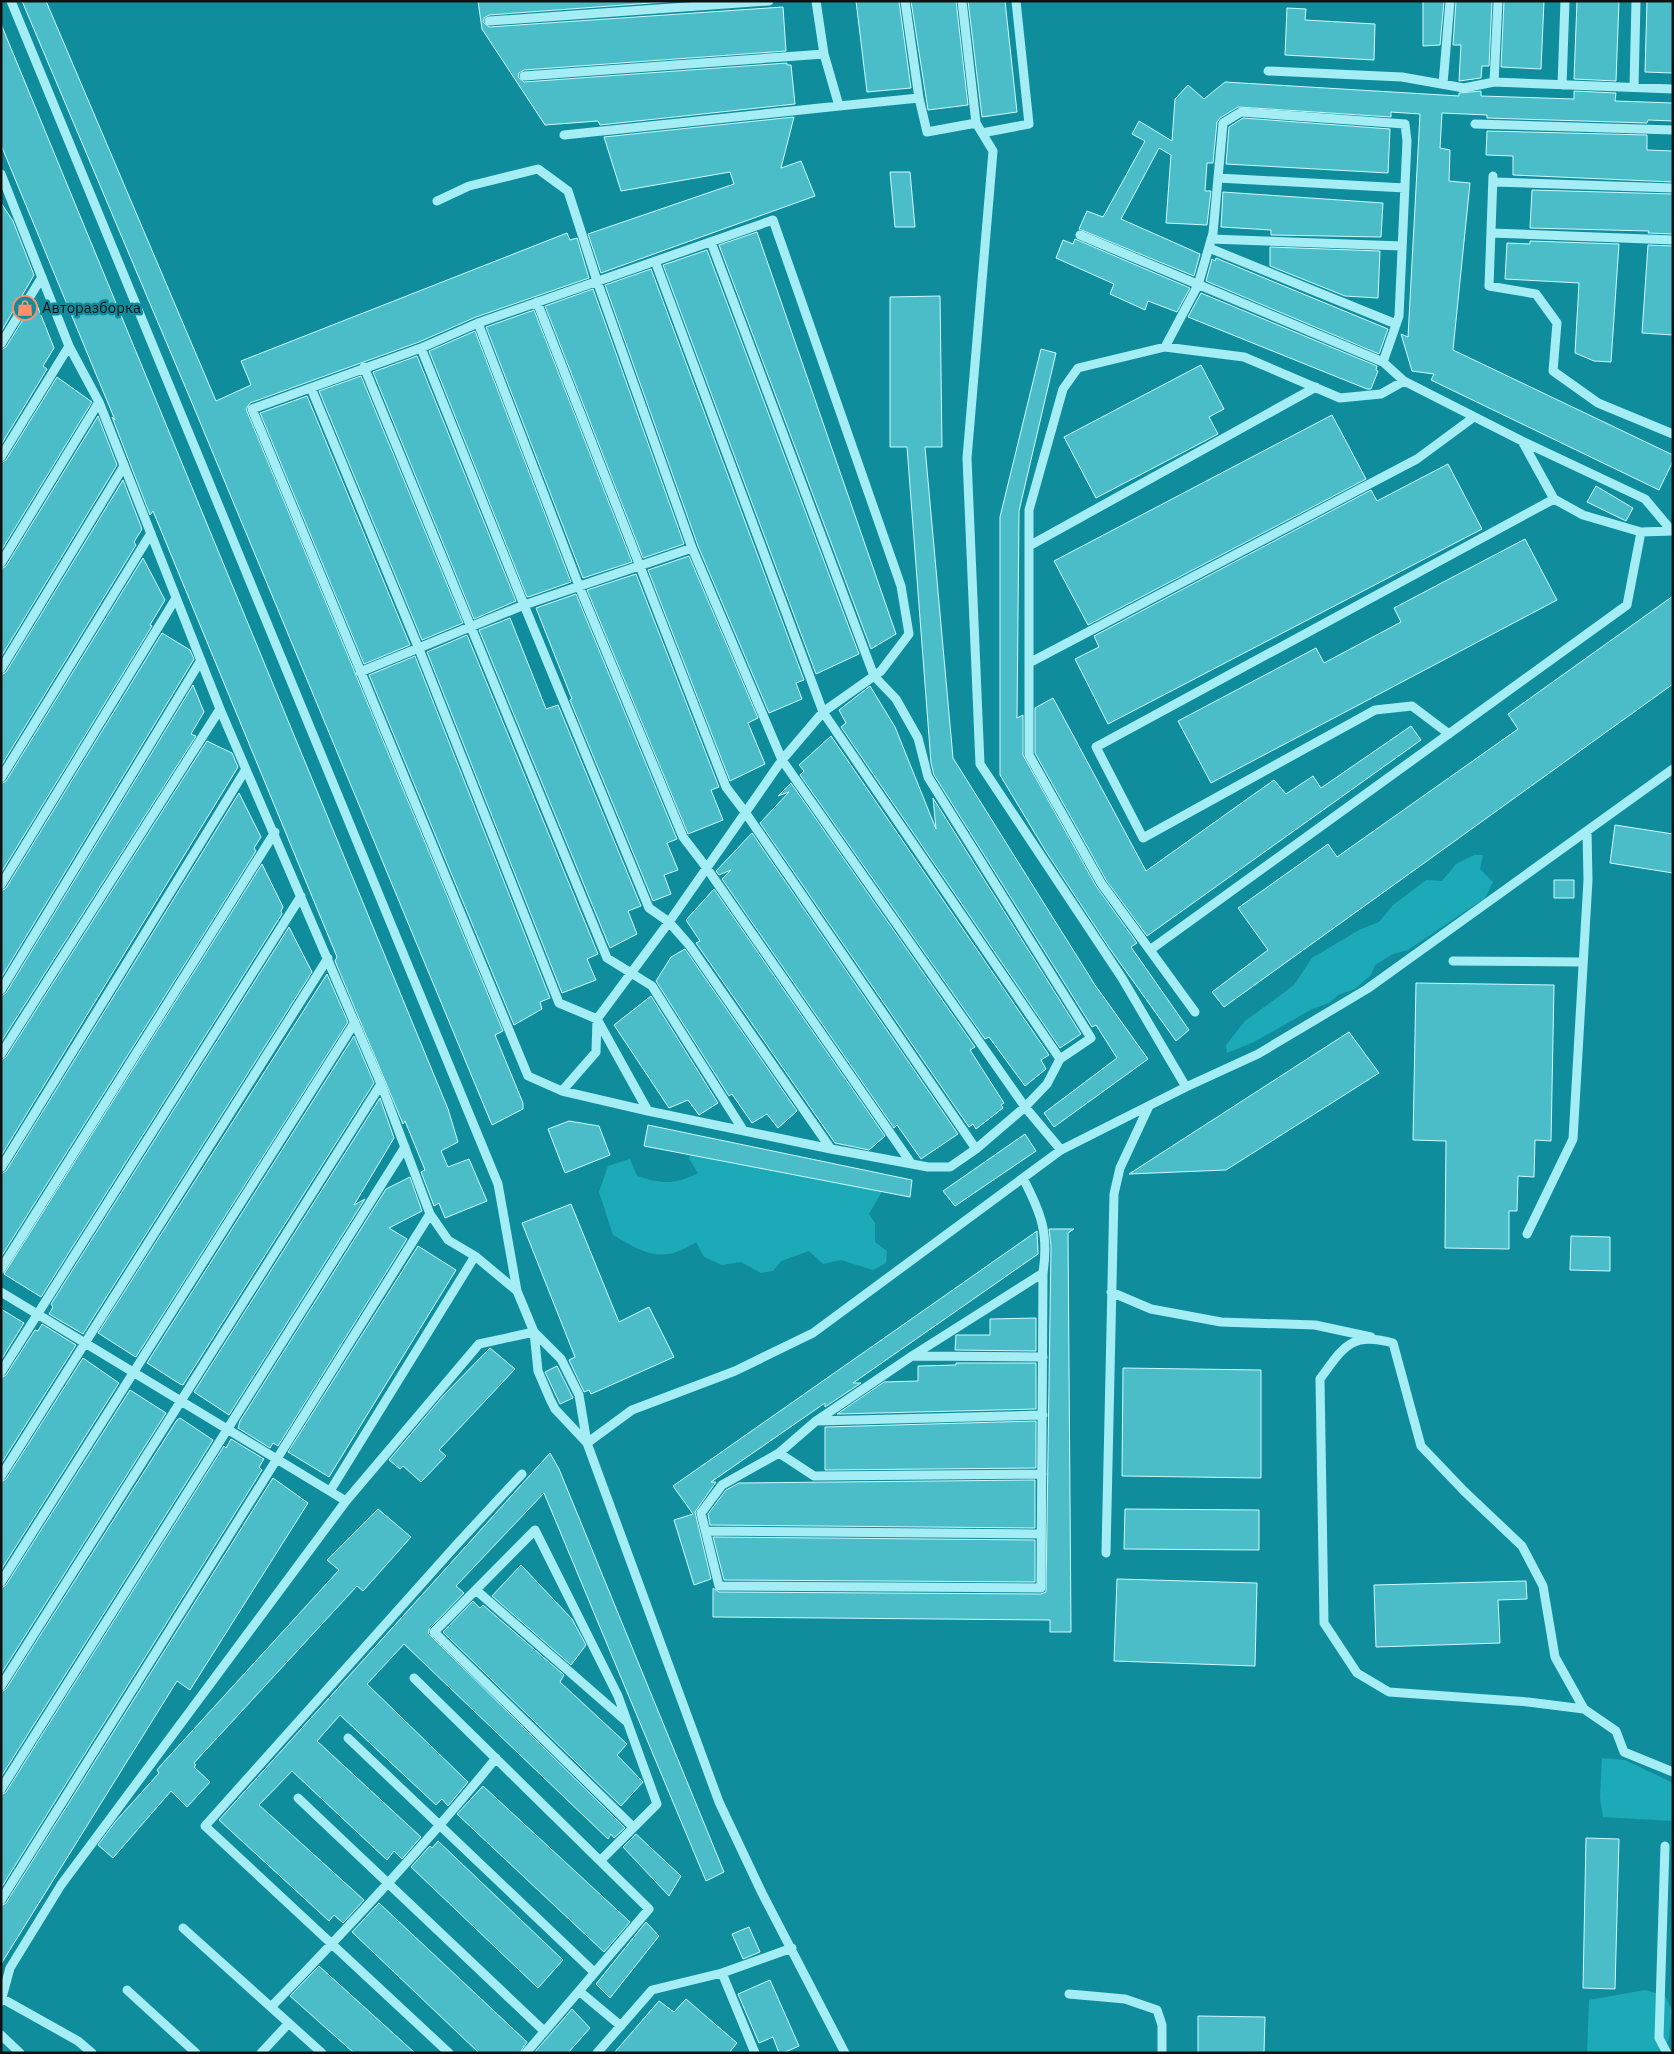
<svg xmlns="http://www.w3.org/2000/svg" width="1674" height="2054" font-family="'IBM Plex Sans',sans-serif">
	<rect width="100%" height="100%" fill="#108d9d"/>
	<path fill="#1ca9b8" d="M1474,855H1483L1480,869L1493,882L1485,898L1408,950L1393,954L1375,965L1371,975L1355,989L1338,995L1329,1003L1312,1009L1254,1042L1227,1053L1226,1045L1245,1021L1294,985L1312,958L1359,930L1379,922L1393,905L1426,880L1442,881L1456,864Z
		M693,1144L884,1188L869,1214L875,1223V1242L887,1251L886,1263L873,1270L841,1260L823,1264L809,1251L781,1261L773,1271L761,1273L741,1262L722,1265L704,1257L696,1242C663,1264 645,1254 613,1235L599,1192L608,1166L630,1159L637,1176C661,1184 676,1185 698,1173L689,1159Z
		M1602,1758L1625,1760L1673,1783V1821L1603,1817L1600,1798Z
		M1645,1990L1665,1996L1672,2010L1669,2038L1663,2053H1587L1589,2000Z"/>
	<path fill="#4bbdc9" stroke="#cefafe" d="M22,1H46L216,401L251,385L241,361L567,233L570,240L577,238L589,278L476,317L419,342L250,403L246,409L503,1031L495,1035L523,1103V1109L492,1125L195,410Z
		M478,1H678L489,15L484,18L483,22L489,27L783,7L786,51L524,70L519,73L518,77L524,82L787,63V65H791L795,104L600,125L598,121L545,125L482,29Z
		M856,1H899L911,88L867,92Z
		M911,1H956L968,105L928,110Z
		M968,1H1005L1017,112L982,117Z
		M1423,1H1444L1440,45L1423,46Z
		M1456,1H1492L1489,66H1482L1481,78L1459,81L1461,45H1453Z
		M1504,1H1544L1541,69L1501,67Z
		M1577,1H1619L1616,81L1574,79Z
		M1647,1H1673V73L1645,72Z
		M1287,8L1306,9L1305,20L1375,24L1374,60L1285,55Z
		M1,24L448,1109L458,1142L441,1151L448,1167L469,1159L487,1201L445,1218L439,1203L434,1206L421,1172L425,1170L405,1121L403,1124L335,961L337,957L153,511L150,515L112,417L115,420L1,145Z
		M1225,82L1459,96V93L1481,91V96L1574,99V91L1616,93L1615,101L1673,103V121L1648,120L1647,123L1487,118V115L1442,113L1440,148L1450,150L1449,181L1470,183L1453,350L1673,455V461L1659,490L1431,380L1434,374L1412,371L1401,334L1408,337L1420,114L1391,112V117L1238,107L1220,118L1217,122L1213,163H1207L1205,191H1211L1207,225L1166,223L1171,155L1159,148L1121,219L1200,254L1194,276L1079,229L1087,211L1103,217L1145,141L1132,134L1139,121L1172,141L1175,99L1188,85L1204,99Z
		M794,117L781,168L801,161L815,196L601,273L588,234L734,184L730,172L621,191L604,137Z
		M1243,118L1390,129L1388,173L1226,164L1229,127Z
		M1487,131L1647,135V150L1673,151V182L1513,175V156L1486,155Z
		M890,172H910L915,227H895Z
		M1532,190L1673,194V234L1648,233L1649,231L1530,228Z
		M1223,192L1383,203L1381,237L1271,235V230L1221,227Z
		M1,203L13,221L34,275L1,332Z
		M757,232L896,634L871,649L719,245Z
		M1075,239L1190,288L1177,312L1148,301L1145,310L1110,294L1114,284L1056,258L1063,240L1073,244Z
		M1530,241L1619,244L1611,362L1594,361L1575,353L1579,283L1505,279L1507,243L1530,244Z
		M1648,245L1673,246V335L1642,333Z
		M1270,247L1380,251L1378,298L1345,296L1270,266Z
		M707,250L859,654L816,674L663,265Z
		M1216,258L1388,329L1379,354L1206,281L1212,259L1215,261Z
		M651,269L804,680L796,683L802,699L769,713L698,546L605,285Z
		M593,289L684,544L643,558L545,306Z
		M1201,293L1377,366L1376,370L1378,371L1371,389H1367L1188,317Z
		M940,296L942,447H925L953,758L1095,985L1148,1059L1054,1127L1044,1113L1117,1058L1096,1025L1092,1027L934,775L931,763L907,447H890V297Z
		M35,300L54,348L43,366L47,369L1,445V350L6,347Z
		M534,310L632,562L583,578L486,327Z
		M475,331L571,582L531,596L527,597L429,351Z
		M1041,349L1056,353L1019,511L1017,718L1023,715V755L1096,886L1137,943L1131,947L1189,1030L1176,1041L1110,949L1045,850L1000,775V517Z
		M417,356L516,601L474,619L373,372Z
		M1201,365L1224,409L1209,417L1218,434L1096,498L1064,437Z
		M361,376L463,623L422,640L319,391Z
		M57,377L92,402L1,551V463L6,460Z
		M307,396L410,645L364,664L260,413Z
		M1332,415L1366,479L1088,625L1054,561Z
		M98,416L117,465L1,657V569L6,566Z
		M1448,464L1482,529L1108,724L1075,659L1099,647L1094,636L1371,490L1377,501Z
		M123,480L142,529L134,542L136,545L1,766V675L6,672Z
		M1596,486L1633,508L1626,521L1587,502Z
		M1525,539L1557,600L1211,783L1178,721L1316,648L1324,663L1401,622L1394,608Z
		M689,556L758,718L748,723L765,764L730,781L648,570Z
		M143,558L165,600L150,625L152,626L1,873V784L6,781Z
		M636,574L719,787L711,790L723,820L688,834L587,590Z
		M576,594L677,839L667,843L678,870L664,875L671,894L653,901L570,700L572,699L536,608Z
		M1673,596V684L1224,1007L1212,992L1268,950L1238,908L1328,844L1337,857L1518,729L1508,714Z
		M510,618L546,709L558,705L641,906L628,911L637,934L610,948L479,630Z
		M162,633L190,650L194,659L1,978V891L6,888Z
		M467,635L598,954L587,959L596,980L562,993L427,652Z
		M415,656L550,998L540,1002L542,1009L514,1025L369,675Z
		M193,685L204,712L191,734L196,736L1,1042V996L6,993Z
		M870,686L895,727L936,829L933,798L1081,1034L1060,1048L841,727L846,723L839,710Z
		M1053,698L1146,871L1274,780L1286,794L1313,776L1321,788L1411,726L1421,740L1147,936L1106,880L1035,753V708Z
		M831,736L1049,1055L1041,1060L1046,1069L1025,1086L989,1037L985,1039L800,775L804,771L799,765Z
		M207,741L232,753L238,767L1,1156V1060L6,1057Z
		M791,783L975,1047L970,1050L1004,1103L1001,1105L1003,1108L976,1129L973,1124L969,1127L760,823L789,792L778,796Z
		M239,793L261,837L254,848L256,851L1,1257V1174L6,1171Z
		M1615,825L1673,834V873L1610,863Z
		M752,833L958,1134L921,1159L897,1125L894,1128L722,879L731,870L719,875L716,871Z
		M262,864L283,907L281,911L282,914L41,1297L4,1274Z
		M1554,880H1574V898H1554Z
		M714,889L885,1136L869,1150L835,1143L696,943L700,941L686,920Z
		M289,927L312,972L83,1334L49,1314L53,1307L51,1304Z
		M685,949L797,1111L778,1128L767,1114L752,1123L732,1094L729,1096L656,981L671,957Z
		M327,974L348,1022L136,1357L134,1356L98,1333Z
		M1416,983L1554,985L1551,1141L1535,1140L1534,1177L1518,1176L1517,1211H1509V1249L1445,1248L1446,1141L1413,1140Z
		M651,996L718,1103L699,1115L688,1100L669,1108L614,1025Z
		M1349,1032L1379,1073L1226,1170L1129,1174Z
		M354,1036L374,1083L183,1385L180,1384L147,1363Z
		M380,1098L394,1138L354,1205L365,1199L229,1415L194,1392Z
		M569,1121L599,1126L610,1155L565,1173L548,1129Z
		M648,1125L912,1180L910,1197L644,1146Z
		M1025,1134L1036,1151L955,1206L943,1191Z
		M410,1177L422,1211L389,1228L407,1239L278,1446L273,1443L270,1448L238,1428L240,1421L386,1189Z
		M571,1204L619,1322L649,1307L674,1357L591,1394L589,1390L584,1392L569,1360L575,1357L522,1223Z
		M1049,1229H1074L1068,1233L1071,1632H1050V1620L713,1617V1588L719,1592L1041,1594L1046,1592L1051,1246Z
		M1037,1231L1038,1254L853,1383H861L825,1407V1403L711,1482H716L695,1512L711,1579L694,1585L674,1520L693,1514L673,1486Z
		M1571,1236L1610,1237V1271L1570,1270Z
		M418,1246L456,1270L329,1477L288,1452Z
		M1,1309L24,1323L1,1360Z
		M1036,1318V1351L955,1350L956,1335H990V1319Z
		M42,1324L76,1345L1,1464V1378L6,1375L35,1330L38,1331Z
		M490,1348L515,1369L439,1450L446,1456L421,1482L403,1466L400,1469L389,1460L443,1396Z
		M83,1358L119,1383L1,1570V1482L6,1479Z
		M956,1363H1036V1409L837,1414L884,1382L918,1381V1366L956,1365Z
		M557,1366L573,1398L560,1404L545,1372Z
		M1123,1368L1261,1370V1478L1122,1476Z
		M130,1390L166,1413L1,1674V1588L6,1585Z
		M180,1418L213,1440L1,1777V1692L6,1689L177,1420Z
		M1036,1421V1468L825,1470V1427Z
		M231,1439L264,1459L259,1467L262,1470L1,1888V1795L6,1792L224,1446L226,1448Z
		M550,1453L559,1469L724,1872L706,1881L544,1493L456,1586L464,1593L430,1628L428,1633L625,1828L614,1838L611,1834L608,1839L404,1644L367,1684L468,1782L448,1806L442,1799L436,1805L340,1715L317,1741L421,1837L402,1859L394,1851L387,1860L292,1771L259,1805L364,1900L343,1923L334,1915L329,1921L219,1820Z
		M273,1478L308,1503L190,1690L177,1681L1,1964V1906L6,1903Z
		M1035,1480V1528L710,1525L708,1514L726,1490L739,1483Z
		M378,1509L411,1537L363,1591L357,1586L194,1763L196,1765L194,1767L210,1782L187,1807L171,1791L113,1858L98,1845L115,1822L159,1773L157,1770L162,1764L339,1570L327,1560Z
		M1125,1509L1259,1510V1550L1124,1549Z
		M713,1537L1035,1540V1582L724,1580Z
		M521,1565L572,1619L586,1645L571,1665L492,1596Z
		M1117,1579L1257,1583L1255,1666L1114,1661Z
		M1526,1581L1527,1599L1498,1600L1500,1643L1376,1647L1374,1585Z
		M473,1601L480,1608L483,1605L564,1675L560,1682L627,1744L617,1755L643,1782L621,1806L443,1632Z
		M483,1786L630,1922L604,1952L457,1814Z
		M636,1834L681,1876L669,1896L623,1847Z
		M1586,1838L1619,1839L1615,1989L1583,1988Z
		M438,1841L563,1960L538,1988L411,1867L430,1846L432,1848Z
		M379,1903L527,2042L520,2053H479L352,1932Z
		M646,1922L659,1936L610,1998L596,1984Z
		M749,1927L760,1952L743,1959L732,1934Z
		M319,1966L415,2053H354L290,1996Z
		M770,1980L799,2046L783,2053H779L773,2037L759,2043L738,1994Z
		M686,1999L737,2043L729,2053H614L659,2001L674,2012Z
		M572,2009L590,2028L568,2053H534Z
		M1198,2016L1265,2017L1264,2053H1198Z"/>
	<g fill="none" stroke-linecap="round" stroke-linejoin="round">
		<path stroke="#a5edf5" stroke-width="9" d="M11,1L498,1184L517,1291
			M816,1L824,54L839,106L919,98
			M905,1L919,98L927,132L976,123
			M962,1L976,123L993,151L967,458L980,764L1122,978L1186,1087
			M489,21L769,1
			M1268,71L1402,77L1464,88L1494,82L1673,89
			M524,76L824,54
			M1494,82L1498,1
			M1443,84L1450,1
			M1562,85L1565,1
			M1634,87L1636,1
			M1475,124L1673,130
			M982,133L1029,124L1016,1
			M564,135L839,106
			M1,174L69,346L99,402L220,709
			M1493,176L1489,286L1536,294L1557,323L1553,371L1598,403L1673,434
			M1218,178L1405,188
			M1493,182L1673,188
			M437,201L469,186L538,169L568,191L597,281L692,548L782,760L1025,1107L1061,1150
			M1491,233L1673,240
			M1080,235L1383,362L1404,381L1522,441L1554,499L1583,515L1641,532L1673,531
			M1211,239L1402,246
			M1209,248L1396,324
			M655,261L823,712L1060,1059
			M537,302L726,787L745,812L976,1149
			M478,323L579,586L683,837L706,867L911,1163
			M1,344L42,277
			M1165,347L1198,285L1213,233L1223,123L1241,112L1405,124L1407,141L1399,316L1383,362
			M421,348L524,605L649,908L669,922L690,946L831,1149
			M364,367L607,958L652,986L743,1130
			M311,388L419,649L559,1003L597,1019L648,1111
			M1522,441L1645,499L1672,531
			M1,457L69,346
			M1029,546L1316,387
			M1,563L99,402
			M1029,663L1417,459L1474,417
			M1,669L124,466
			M360,672L524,605L692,548
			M1449,734L1412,706L1375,710L1143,838L1096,747L1554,499
			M1,778L151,533
			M1,885L176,598
			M1150,950L1627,605L1641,532
			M1453,961L1582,962
			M1,990L201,660
			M1195,1012L1101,883L1029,755V510L1063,389L1078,368L1165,347L1244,357L1340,398L1381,394L1404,381
			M1,1054L220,709L381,1084L430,1214L448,1240L475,1256L517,1291L534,1332L538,1371L550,1399L555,1409L587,1443
			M562,1091L596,1052L597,1019L669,922L782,760L823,712L874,676L881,671L909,634L901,586L773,220L478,323L421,348L252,409L528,1076L562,1091L648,1111L831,1149L928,1167H950L976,1149L1025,1107L1047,1084L1060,1059L1091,1038L928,777L918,738L896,699L874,676L711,242
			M1,1168L246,769
			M1023,1178C1041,1213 1049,1233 1043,1273L1041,1588L719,1586L701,1513L722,1485L779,1453L816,1421L912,1356L1043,1273
			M1527,1234L1573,1139L1588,880L1587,831
			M1,1269L275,832
			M1,1292L346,1501L479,1344L534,1332
			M1111,1292L1151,1309L1221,1322L1315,1325L1371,1337
			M534,1332L561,1359L579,1395L587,1443
			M912,1356L1043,1357
			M1,1372L301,896
			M816,1421L1043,1415
			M779,1453L814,1476L1042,1474
			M1,1476L328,958
			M330,1491L475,1256
			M707,1531L1041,1534
			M1106,1553L1114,1194L1120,1168L1149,1106
			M1,1582L355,1022
			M476,1590L626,1721
			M414,1678L649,1909L579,1991
			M1,1686L381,1084
			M1584,1709L1555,1657L1543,1586L1522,1546L1464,1491L1421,1446L1393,1343C1350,1331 1343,1348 1320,1379L1324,1623L1357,1673L1389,1692L1528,1702L1584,1709L1616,1731L1624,1752L1673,1772
			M348,1738L594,1972
			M1,1789L405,1147
			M298,1798L544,2031
			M1665,1846L1659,2038L1667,2053
			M600,1861L657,1804L618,1696L535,1530L434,1632L633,1827
			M1,1900L430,1214
			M183,1928L322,2053
			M722,1973L755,2053
			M127,1990L196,2053
			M1069,1994L1125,1999L1157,2010L1162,2025V2053
			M3,1999L78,2041L92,2053
			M1,2001L10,1968L61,1885L346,1501
			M271,2007C349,1927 425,1846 496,1758
			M1,2035L20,2053
			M261,2053L289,2023
			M449,2053L205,1826L458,1543L522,1474
			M526,2053L579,1991L621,2026
			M597,2053L652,1990L722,1973L792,1948
			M845,2053L762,1893L719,1802L587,1443L632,1410L735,1371L813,1333L1061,1150L1186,1087L1258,1054L1367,989L1673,769"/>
	</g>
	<defs>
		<symbol id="shop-ring" viewBox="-11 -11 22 22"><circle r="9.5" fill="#108d9d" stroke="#ff9069" stroke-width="1.5"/><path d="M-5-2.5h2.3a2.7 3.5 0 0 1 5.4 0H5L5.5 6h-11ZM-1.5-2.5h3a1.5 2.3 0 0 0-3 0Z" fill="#ff9069"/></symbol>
	</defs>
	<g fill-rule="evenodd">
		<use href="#shop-ring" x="11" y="294" width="28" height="28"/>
	</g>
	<g text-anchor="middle" stroke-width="5" stroke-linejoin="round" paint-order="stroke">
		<g font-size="15" fill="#111" stroke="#108d9d" text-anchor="start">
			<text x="42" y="313">Авторазборка</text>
		</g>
	</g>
	<rect width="1674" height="2054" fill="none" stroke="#111111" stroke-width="5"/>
</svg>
